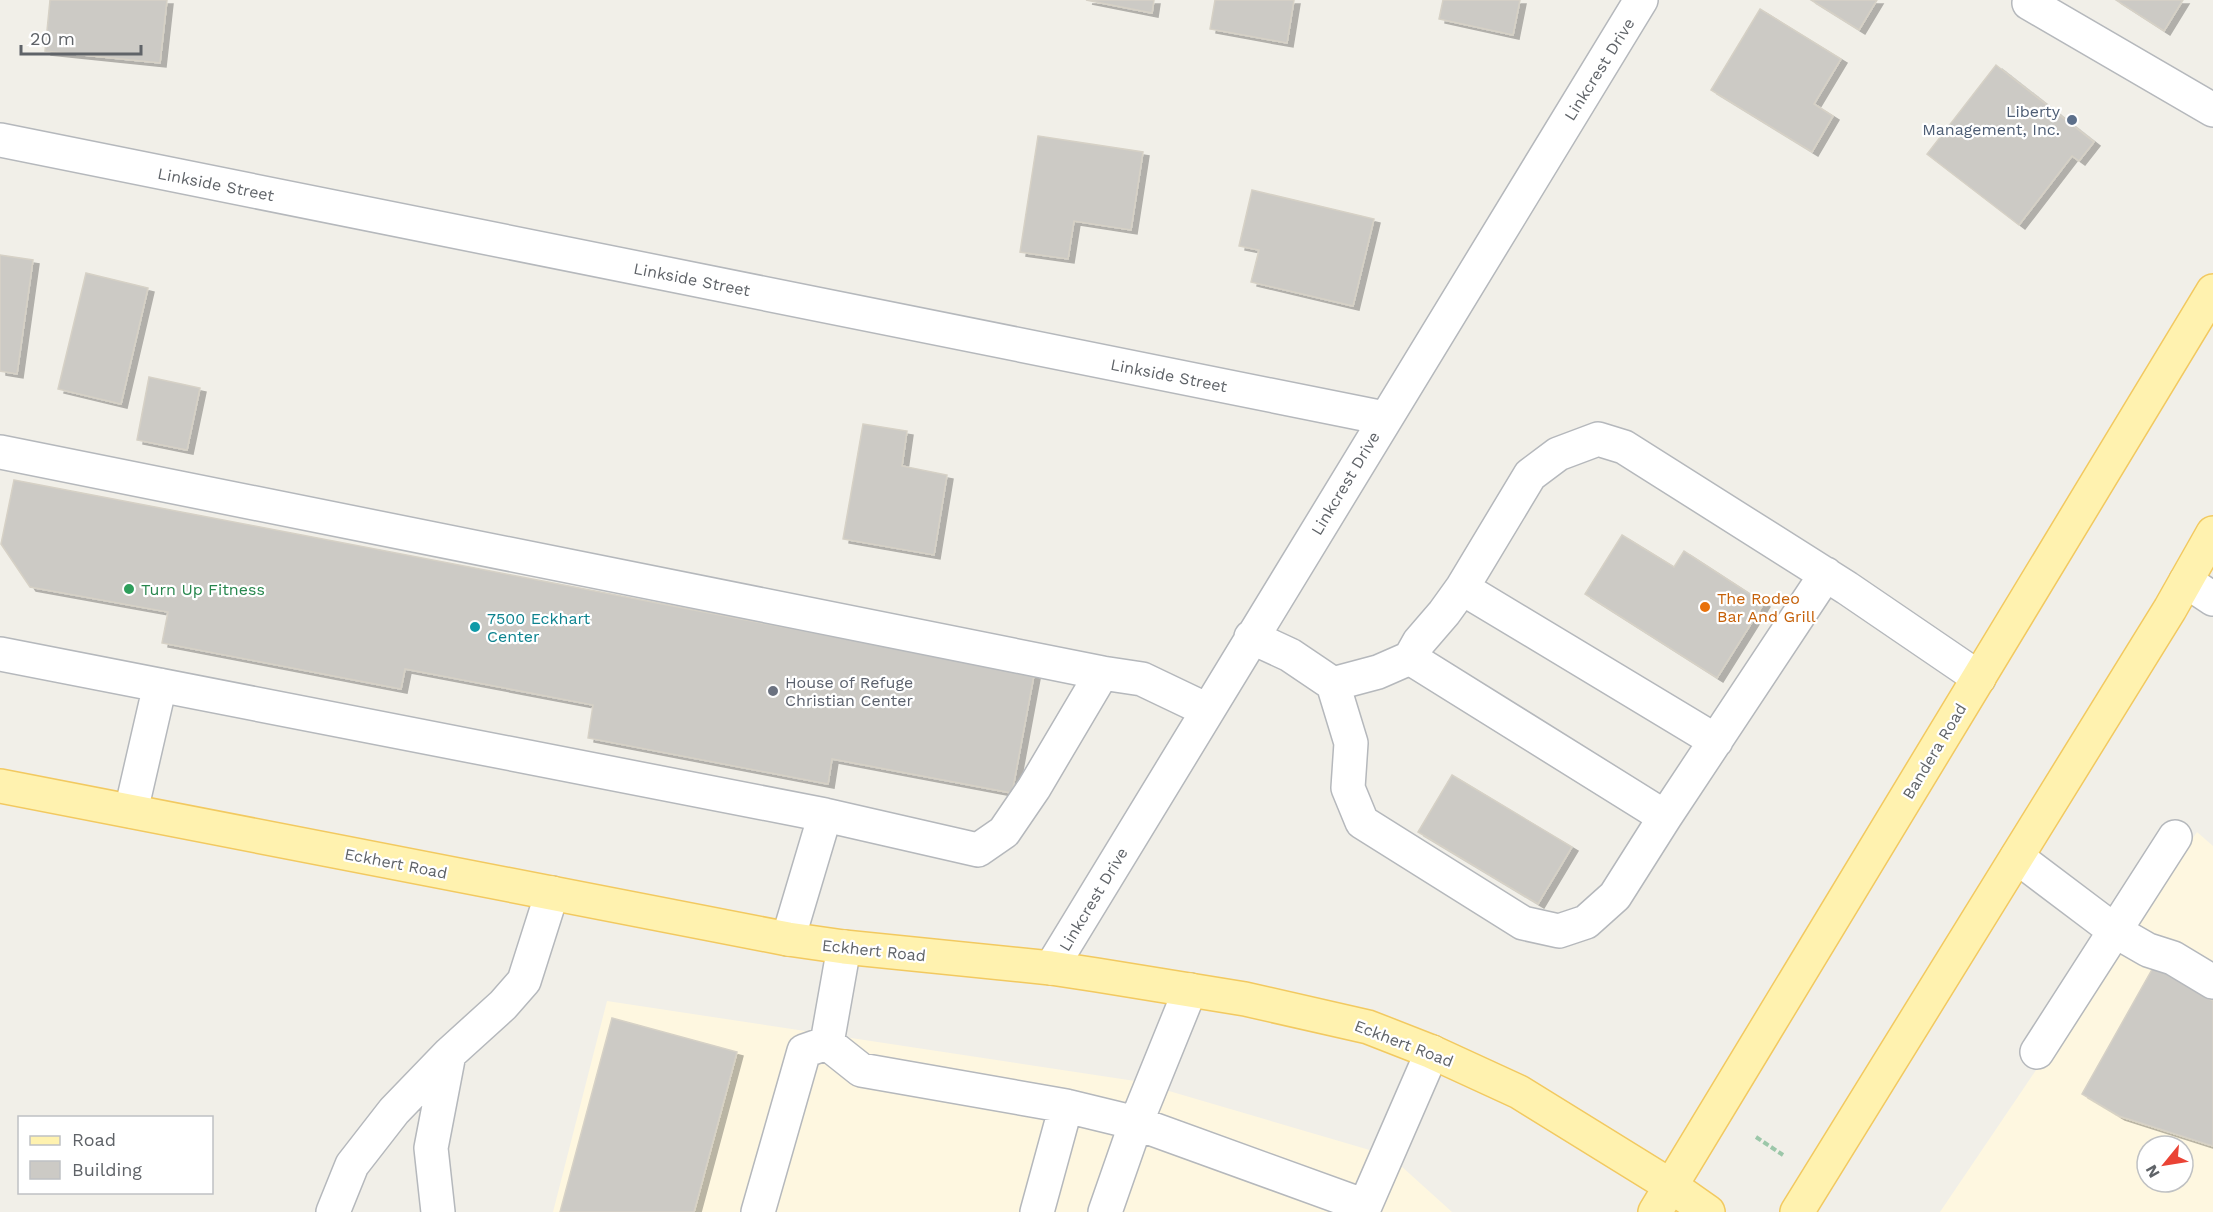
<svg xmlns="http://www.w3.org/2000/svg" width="2213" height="1212" font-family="'Work Sans',sans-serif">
	<defs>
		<filter id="shadow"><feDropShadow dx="6" dy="4" stdDeviation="0" flood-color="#0004"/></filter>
	</defs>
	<rect width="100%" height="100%" fill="#f1efe8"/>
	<path fill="#fef7e0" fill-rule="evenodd" d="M2197,832L2213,846V1212H1940ZM2147,1146H2183V1182H2147Z
		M607,1001L1135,1081L1390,1156L1452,1212H553Z"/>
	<path fill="#cccac5" stroke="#d6d1c6" stroke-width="1.5" filter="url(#shadow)" d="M50,0H167L160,63L45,51Z
		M1086,0H1154L1152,13Z
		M1215,0H1294L1287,43L1210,29Z
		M1443,0H1520L1513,35L1439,19Z
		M1811,0H1877L1859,30Z
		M2116,0H2183L2164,31Z
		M1760,9L1841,59L1814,104L1833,116L1812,152L1711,90Z
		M1996,65L2094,142L2079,161L2072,156L2019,225L1927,154Z
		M1038,136L1143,152L1131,230L1074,221L1068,259L1020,252Z
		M1252,190L1374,219L1353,306L1251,282L1259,250L1239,246Z
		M0,255L33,260L17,374L0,371Z
		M86,273L148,288L121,404L58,389Z
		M149,377L200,388L187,450L137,440Z
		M863,424L907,431L902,466L947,475L934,555L843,539Z
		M14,480L1034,675L1012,793L832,759L828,784L588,738L593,705L405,669L401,689L162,643L168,612L30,587L1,544Z
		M1622,535L1674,567L1684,551L1764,603L1717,678L1585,594Z
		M1452,775L1572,847L1538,904L1418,832Z
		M2154,966L2213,1001V1146L2119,1116L2082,1094Z
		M612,1018L737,1052L694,1212H560Z"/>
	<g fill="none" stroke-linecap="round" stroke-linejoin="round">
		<defs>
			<path id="minor" d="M2029,3L2213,110
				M0,140L1384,418
				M0,452L1102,673
				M2186,581L2213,599
				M1462,588L1716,741
				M1251,637L1290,655L1333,684L1351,743L1348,788L1362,822L1523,923L1559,931L1586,922L1615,896L1665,817L1826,574
				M0,654L825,815
				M1410,658L1665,817
				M1333,684L1378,672L1410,658L1419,642L1444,613L1462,588L1530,475L1558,454L1598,439L1624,447L1847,588L1979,678
				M131,811L160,685
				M2017,857L2115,931L2148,950L2173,958L2213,982
				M788,939L825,815L978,850L1004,832L1034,788L1102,673L1142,679L1207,710
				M1051,968L1641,0
				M1190,990L1136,1123L1365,1206L1432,1052
				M827,1043L861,1070L1066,1106L1136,1123L1105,1212
				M2037,1052L2175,837
				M333,1212L352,1165L394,1111L449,1054L503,1005L524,981L552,893
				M438,1212L431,1148L449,1054
				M758,1212L804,1051L827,1043L844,947
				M1037,1212L1066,1106"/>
			<path id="major" d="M0,786L788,939L844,947L1051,968L1097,975L1245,999L1368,1027L1432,1052L1519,1092L1671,1186L1708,1212
				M1655,1212L2213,291
				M1797,1212L2170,609L2213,533"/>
		</defs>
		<use href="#minor" stroke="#b5b8bc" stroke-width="36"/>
		<use href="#major" stroke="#f2c960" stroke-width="36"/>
		<path stroke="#9cc7a9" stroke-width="4" stroke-dasharray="6 3" stroke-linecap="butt" d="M1756,1137L1783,1155"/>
		<use href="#minor" stroke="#fff" stroke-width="33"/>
		<use href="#major" stroke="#fff2af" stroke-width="33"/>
	</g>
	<circle fill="#5c6f8a" stroke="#fff" stroke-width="2" cx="2072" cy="120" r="6"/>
	<circle fill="#2e9e5b" stroke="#fff" stroke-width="2" cx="129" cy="589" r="6"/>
	<circle fill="#e8710a" stroke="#fff" stroke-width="2" cx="1705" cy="607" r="6"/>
	<circle fill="#0f9aa8" stroke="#fff" stroke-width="2" cx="475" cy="627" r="6"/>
	<circle fill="#6b7280" stroke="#fff" stroke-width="2" cx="773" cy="691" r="6"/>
	<g text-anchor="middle" stroke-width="4.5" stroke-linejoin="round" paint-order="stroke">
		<g font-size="16" fill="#5f6368" stroke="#fff">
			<text transform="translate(1599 69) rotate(-58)" y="6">Linkcrest Drive</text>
			<text transform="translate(216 184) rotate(11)" y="6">Linkside Street</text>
			<text transform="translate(692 279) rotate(11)" y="6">Linkside Street</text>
			<text transform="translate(1169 375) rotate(11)" y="6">Linkside Street</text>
			<text transform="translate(1345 483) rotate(-59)" y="6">Linkcrest Drive</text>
			<text transform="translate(1934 751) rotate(-59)" y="6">Bandera Road</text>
			<text transform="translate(396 863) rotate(11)" y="6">Eckhert Road</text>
			<text transform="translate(1093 899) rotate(-59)" y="6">Linkcrest Drive</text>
			<text transform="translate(874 950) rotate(6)" y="6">Eckhert Road</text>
			<text transform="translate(1404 1043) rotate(21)" y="6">Eckhert Road</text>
		</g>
		<g font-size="16" fill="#4e5e75" stroke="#fff" text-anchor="end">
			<text x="2060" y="117">Liberty<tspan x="2060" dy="18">Management, Inc.</tspan></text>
		</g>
		<g font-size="16" fill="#27864d" stroke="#fff" text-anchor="start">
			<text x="141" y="595">Turn Up Fitness</text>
		</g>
		<g font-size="16" fill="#c56008" stroke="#fff" text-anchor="start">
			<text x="1717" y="604">The Rodeo<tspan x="1717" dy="18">Bar And Grill</tspan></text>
		</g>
		<g font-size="16" fill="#0d838f" stroke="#fff" text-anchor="start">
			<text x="487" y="624">7500 Eckhart<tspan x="487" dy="18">Center</tspan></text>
		</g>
		<g font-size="16" fill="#5b616d" stroke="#fff" text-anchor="start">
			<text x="785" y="688">House of Refuge<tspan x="785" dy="18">Christian Center</tspan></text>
		</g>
	</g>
	<rect x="18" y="1116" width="195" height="78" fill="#ffffff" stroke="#bfc1c3" stroke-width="1.5"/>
	<rect x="30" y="1136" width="30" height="9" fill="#fff2af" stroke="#bfc1c3" stroke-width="1.5"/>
	<text x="72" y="1146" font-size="18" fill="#5f6368">Road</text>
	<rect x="30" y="1161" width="30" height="18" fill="#cccac5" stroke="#bfc1c3" stroke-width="1.5"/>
	<text x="72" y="1176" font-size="18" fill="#5f6368">Building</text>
	<g transform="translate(2165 1164) rotate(240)"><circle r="28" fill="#ffffff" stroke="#bfc1c3" stroke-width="1.5"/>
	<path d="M0-4.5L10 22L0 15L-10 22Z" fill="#ea4335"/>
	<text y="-9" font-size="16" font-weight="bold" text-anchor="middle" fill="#5f6368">N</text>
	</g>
	<path d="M21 45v9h120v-9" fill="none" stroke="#5f6368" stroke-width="3"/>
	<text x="30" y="45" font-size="18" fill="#5f6368" stroke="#ffffff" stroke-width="4.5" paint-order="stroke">20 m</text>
</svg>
